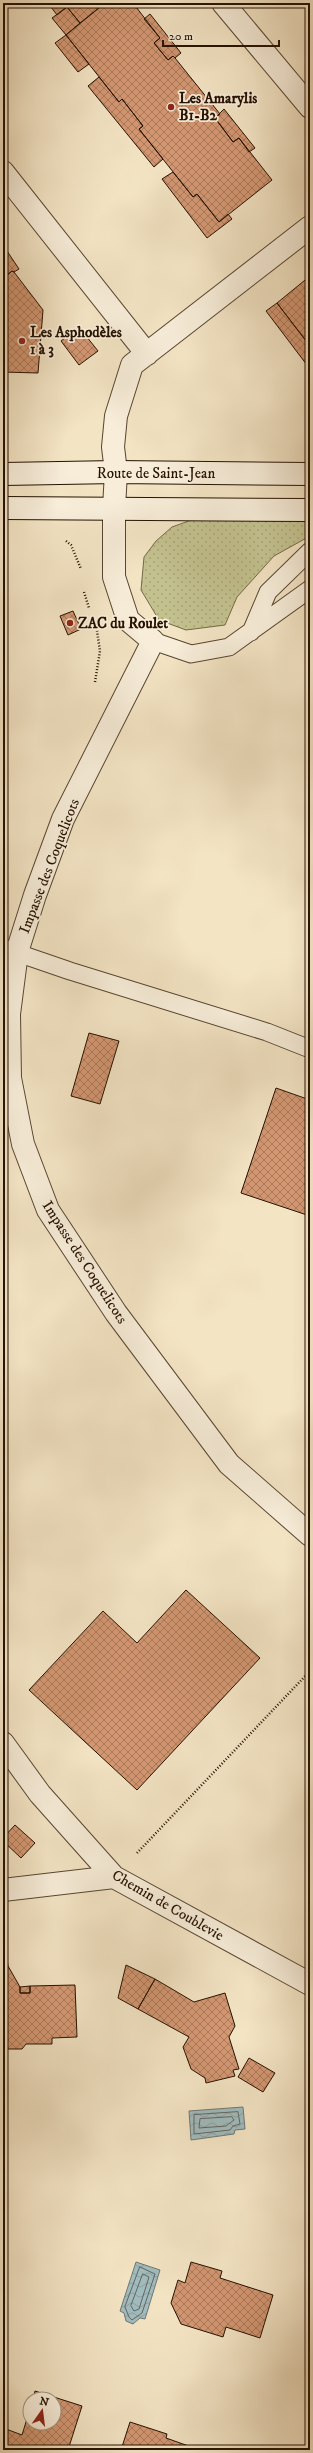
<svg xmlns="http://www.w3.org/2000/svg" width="313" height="2453" font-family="'IM FELL DW Pica',serif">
	<defs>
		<pattern id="grass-dots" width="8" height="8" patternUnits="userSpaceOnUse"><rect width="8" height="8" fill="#c3c28f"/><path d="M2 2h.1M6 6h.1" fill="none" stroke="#a7a67a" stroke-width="1.8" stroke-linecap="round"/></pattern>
		<pattern id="water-waves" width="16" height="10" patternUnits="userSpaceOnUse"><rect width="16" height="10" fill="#a1bcbf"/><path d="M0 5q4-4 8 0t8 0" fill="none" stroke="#8aa1a2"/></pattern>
		<pattern id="building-cross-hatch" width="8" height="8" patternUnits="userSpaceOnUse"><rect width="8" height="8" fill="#d39772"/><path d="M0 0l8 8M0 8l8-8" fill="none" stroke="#ab7a5b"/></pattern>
	</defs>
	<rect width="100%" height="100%" fill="#f3e4c4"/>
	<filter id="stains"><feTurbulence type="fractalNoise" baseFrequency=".005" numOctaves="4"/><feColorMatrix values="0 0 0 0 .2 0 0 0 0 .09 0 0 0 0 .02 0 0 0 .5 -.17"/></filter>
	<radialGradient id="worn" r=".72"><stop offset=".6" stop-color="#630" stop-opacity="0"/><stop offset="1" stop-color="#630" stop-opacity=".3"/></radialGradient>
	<path fill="url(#grass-dots)" stroke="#746a48" d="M197,518L310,521V536L274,556L237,597L225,625L186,630L159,620L141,590L144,557L156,541L172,527Z"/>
	<path fill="url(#water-waves)" stroke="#6f7873" d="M243,2107L245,2129L235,2130L234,2134L191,2140L189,2111Z
		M136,2262L160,2270L145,2319L140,2318L133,2324L126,2321L124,2313L120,2311Z"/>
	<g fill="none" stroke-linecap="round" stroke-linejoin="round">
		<path stroke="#636660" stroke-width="1" d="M238,2112L240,2124L233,2126L230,2130L194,2134V2115Z
			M232,2117L234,2120L226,2126L199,2128L200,2119Z
			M140,2267L155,2274L142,2313L132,2320L129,2317L125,2307Z
			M143,2274L149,2277L139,2309L134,2311L131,2306Z"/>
	</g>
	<path fill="url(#building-cross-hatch)" stroke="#251100" d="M48,3H105L80,23L67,7L57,15Z
		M105,3H133L160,38L154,43L168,60L173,56L175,58L220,114L215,118L233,142L239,138L272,180L219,222L197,194L193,197L139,129L143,126L122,99L119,102L66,35Z
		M67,7L80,23L66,35L52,18Z
		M150,14L181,53L175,58L173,56L168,60L154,43L160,38L144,19Z
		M66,35L89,64L78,72L55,43Z
		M99,77L119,102L122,99L143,126L139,129L163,159L154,167L88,86Z
		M224,109L255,148L249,152L239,138L233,142L215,118Z
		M173,172L193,197L197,194L219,222L228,214L232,219L207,238L162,179Z
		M3,245L19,269L14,272L12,271L6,276L3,271Z
		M3,271L6,276L12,271L14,272L43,310L38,373L3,372V378Z
		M310,276V346L277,303Z
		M277,303L310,346V369L266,311Z
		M79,327L98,351L79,365L61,341Z
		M73,611L81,629L68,635L60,616Z
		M89,1033L119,1041L100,1104L71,1096Z
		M276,1088L310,1100V1216L241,1193Z
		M186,1590L260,1658L137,1790L29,1690L103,1611L137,1643Z
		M15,1825L35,1843L21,1858L3,1841V1838Z
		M3,1959H7L8,1966L20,1987V1993H30V1986L75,1985L77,2037L52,2038V2044H26L22,2049H3Z
		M126,1965L155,1979L138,2009L118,1998Z
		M155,1979L194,2002L225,1993L235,2026L229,2037L239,2069L233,2070L235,2076L206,2083L205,2078L191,2069L183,2047L189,2037L138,2009Z
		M30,1986V1993H20V1987Z
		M249,2058L275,2073L263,2092L238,2077Z
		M191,2262L222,2271L220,2278L273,2295L260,2338L226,2327L223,2337L181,2324L171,2303L178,2280L185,2283Z
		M35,2391L82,2406L68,2450H3V2424L7,2425L6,2429L22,2435L30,2409V2423H54V2399H33Z
		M130,2422L167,2434L166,2438L200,2450H121Z"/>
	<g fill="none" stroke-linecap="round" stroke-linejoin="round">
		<defs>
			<path id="lane" d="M251,632L268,592L310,551
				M153,641L191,654L229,647L310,589
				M3,948L70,971L267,1032L310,1049"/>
			<path id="street" d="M223,3L310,107
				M3,172L147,354
				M310,227L132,365L116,416L113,447L116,472L114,508V577L128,620L153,641L63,819L35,895L17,952L9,1014L10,1078L23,1144L48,1210L116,1313L229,1464L310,1535
				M3,1743L40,1794L114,1877L310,1984
				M3,1890L114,1877"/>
			<path id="secondary" d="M3,474L116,472L310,474
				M3,508L310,510"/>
		</defs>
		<use href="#lane" stroke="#584631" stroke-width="19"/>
		<use href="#street" stroke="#584631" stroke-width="24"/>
		<use href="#secondary" stroke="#251100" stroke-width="24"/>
		<path stroke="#251100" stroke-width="2.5" stroke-dasharray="1 2" stroke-linecap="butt" d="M66,541L71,545L81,569
			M84,592L89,608
			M95,682L100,651L97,631
			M137,1853L310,1671"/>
		<use href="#lane" stroke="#f7edd9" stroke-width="17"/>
		<use href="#street" stroke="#f7edd9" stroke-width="22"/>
		<use href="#secondary" stroke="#f7edd9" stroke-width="22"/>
	</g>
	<g fill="#8f2418" stroke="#f7edd9" stroke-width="1.5">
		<circle cx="171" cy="107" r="4"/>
		<circle cx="22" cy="341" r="4"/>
		<circle cx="70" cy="623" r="4"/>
	</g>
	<g text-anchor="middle" stroke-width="3.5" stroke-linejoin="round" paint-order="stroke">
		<g font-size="15" font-weight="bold" fill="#251100" stroke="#f7edd9" text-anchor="start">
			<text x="179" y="103">Les Amarylis<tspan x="179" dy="17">B1-B2</tspan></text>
			<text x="30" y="337">Les Asphodèles<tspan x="30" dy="17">1 à 3</tspan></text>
			<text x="78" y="628">ZAC du Roulet</text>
		</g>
		<g font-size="15" fill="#251100" stroke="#f7edd9">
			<text x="156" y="478">Route de Saint-Jean</text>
			<text transform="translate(49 866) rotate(-69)" y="5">Impasse des Coquelicots</text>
			<text transform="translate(85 1262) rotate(57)" y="5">Impasse des Coquelicots</text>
			<text transform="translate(168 1905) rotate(30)" y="5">Chemin de Coublevie</text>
		</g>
	</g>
	<rect width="313" height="2453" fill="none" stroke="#f3e4c4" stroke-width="16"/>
	<rect x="4" y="4" width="305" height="2445" fill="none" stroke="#251100" stroke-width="2"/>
	<rect x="8" y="8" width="297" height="2437" fill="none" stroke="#251100"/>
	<g transform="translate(42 2411) rotate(14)"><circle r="19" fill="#f7edd9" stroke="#a39582"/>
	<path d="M0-3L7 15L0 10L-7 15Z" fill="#8f2418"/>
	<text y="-6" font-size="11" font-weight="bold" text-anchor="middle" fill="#251100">N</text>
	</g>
	<path d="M163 40v6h116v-6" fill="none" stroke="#251100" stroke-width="2"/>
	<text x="169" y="40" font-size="12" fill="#251100" stroke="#f7edd9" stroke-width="3" paint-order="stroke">20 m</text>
	<rect width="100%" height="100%" filter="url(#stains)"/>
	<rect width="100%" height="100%" fill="url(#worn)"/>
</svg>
